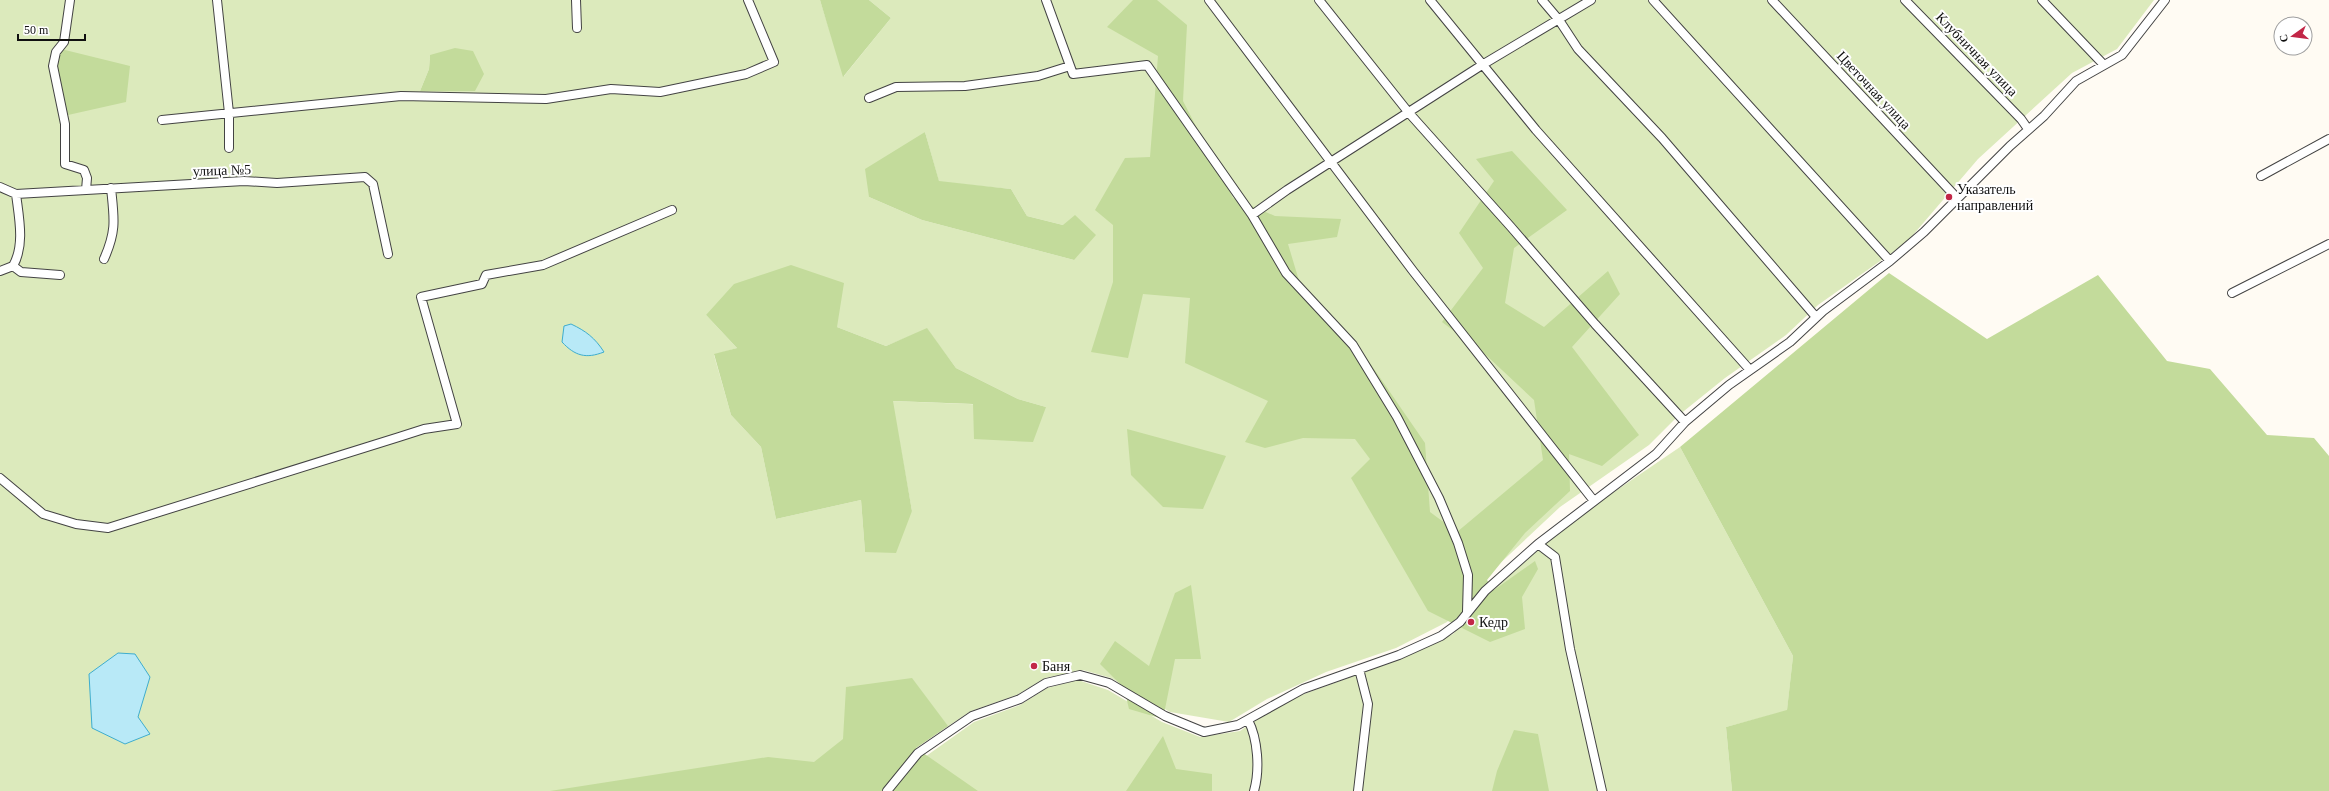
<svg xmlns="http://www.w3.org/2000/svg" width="2329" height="791" font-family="Georgia,serif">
	<rect width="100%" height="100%" fill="#fffbf3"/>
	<path fill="#dceabc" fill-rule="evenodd" d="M0,0H820L844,76L891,18L869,0H2154L2117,49L2072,73L1978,159L1907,242L1818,305L1786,335L1725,378L1679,415L1649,445L1560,507L1478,584L1447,622L1396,648L1326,672L1267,699L1229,722L1170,712L1111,678L1083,670L1045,678L1017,695L971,711L915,748L881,791H0ZM430,55L475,91H420L429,69ZM925,132L939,182L1011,189L1027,216L1063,225L1074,260L922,220L869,197ZM706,315L837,327L886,346L927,329L956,368L1018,399L1046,407L892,401L912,511L865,552L861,500L776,519L761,447L731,415L714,355L737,348Z
		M1680,447L1793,656L1787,711L1726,727L1732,791H895L922,759L974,722L1020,705L1047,688L1078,680L1108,690L1162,722L1200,737L1240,731L1282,702L1398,660L1453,634L1486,595L1570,522Z"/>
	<path fill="#c3db9b" d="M820,0H869L891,18L843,77Z
		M1133,0H1157L1187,25L1183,101L1233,198L1275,216L1341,219L1337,237L1288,244L1300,284L1352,337L1425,443L1430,512L1457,532L1543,460L1534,400L1487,356L1442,322L1483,268L1459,233L1494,181L1476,159L1512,151L1567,210L1514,248L1505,303L1544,327L1608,271L1620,294L1572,347L1639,435L1602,466L1569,454L1570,491L1525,533L1487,580L1494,590L1535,561L1538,569L1522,597L1525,629L1490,642L1428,611L1351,478L1370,459L1355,439L1303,438L1265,448L1245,442L1268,401L1185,363L1190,298L1143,294L1128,358L1091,352L1113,282V225L1095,210L1125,158L1150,157L1158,56L1107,27Z
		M455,48L473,51L484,74L475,91H420L429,69L430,55Z
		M61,49L130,66L126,102L68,115C62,92 50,71 61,49Z
		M925,132L939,181L1011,189L1027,216L1063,225L1075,215L1096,235L1074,260L922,220L869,197L865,169Z
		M791,265L844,283L837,327L886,346L927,328L956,368L1018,399L1046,407L1033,442L974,439L973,404L893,401L912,511L896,553L865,552L861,500L776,519L761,447L731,415L714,354L737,348L706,315L734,284Z
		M1889,273L1987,339L2098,275L2167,361L2210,369L2267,435L2314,438L2329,456V791H1732L1726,727L1787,710L1793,656L1680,447Z
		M1127,429L1226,456L1203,509L1163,507L1131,475Z
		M1191,585L1201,659H1175L1163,719L1129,709L1124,688L1100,664L1115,641L1149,666L1175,593Z
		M912,678L948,726L916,748L978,791H550L768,757L814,762L843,739L846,687Z
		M1514,730L1538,734L1549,791H1492L1497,771Z
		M1163,736L1176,769L1212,774V791H1126Z"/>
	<path fill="#b8e9f7" stroke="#3eadce" d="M571,324C586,331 595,338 604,352C586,359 575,356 562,342L564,326Z
		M118,653L135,654L150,677L138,717L150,734L125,744L92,728L89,674Z"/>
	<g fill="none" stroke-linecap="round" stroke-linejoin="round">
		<defs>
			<path id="street" d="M70,0L64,42L56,52L53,66L65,124V164L84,170L87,178L86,190
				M217,0L229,113V148
				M576,0L577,28
				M1046,0L1073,74L1147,65L1252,215L1286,273L1353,345L1397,417L1439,498L1458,543L1468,575L1467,612
				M1209,0L1413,271L1594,501
				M1319,0L1409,113L1511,227L1595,324L1685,422
				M1430,0L1536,130L1750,370
				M1542,0L1559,20L1578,49L1662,138L1816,317
				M1653,0L1890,261
				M1772,0L1957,198
				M1905,0L2021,119L2028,129
				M2042,0L2104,65
				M869,98L896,87L965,86L1038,76L1070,66
				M162,120L401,96L546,99L611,89L660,92L746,74L774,62L748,0
				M2261,176L2329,139
				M0,187L16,194L244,181L277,183L365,177L373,184L388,254
				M1252,215L1287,190L1482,65L1591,0
				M104,259C117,230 114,218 111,188
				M13,266L21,272L60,275
				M0,271L13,266C25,245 19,218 16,194
				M2232,293L2329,244
				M0,478L43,514L76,524L108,528L399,437L424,429L457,424L421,297L482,284L486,275L543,265L672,210
				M1538,544L1555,557L1570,649L1602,791
				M1248,720C1258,739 1260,770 1254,791
				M887,791L918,753L972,716L1020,699L1046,683L1080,675L1109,683L1165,716L1204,732L1238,725L1303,689L1399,655L1441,636L1460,622L1485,591L1538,544L1656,454L1685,422L1729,385L1790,342L1823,311L1890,261L1924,232L2010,146L2044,116L2076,81L2122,55L2165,0
				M1358,791L1368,704L1359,669"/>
		</defs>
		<use href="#street" stroke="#434343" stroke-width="10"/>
		<use href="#street" stroke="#fff" stroke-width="8"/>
	</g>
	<g fill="#c22647" stroke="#fff" stroke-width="1.5">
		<circle cx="1949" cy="197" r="4"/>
		<circle cx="1471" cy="622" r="4"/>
		<circle cx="1034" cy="666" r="4"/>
	</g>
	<g text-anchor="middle" stroke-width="4" stroke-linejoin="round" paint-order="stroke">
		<g font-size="14" fill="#101010" stroke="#fff">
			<text transform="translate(1977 54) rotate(46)" y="5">Клубничная улица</text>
			<text transform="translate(1874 90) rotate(47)" y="5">Цветочная улица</text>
			<text transform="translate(222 170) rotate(-2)" y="5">улица №5</text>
		</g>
		<g font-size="14" fill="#101010" stroke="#fff" text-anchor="start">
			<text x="1957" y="194">Указатель<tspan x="1957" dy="16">направлений</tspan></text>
			<text x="1479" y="627">Кедр</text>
			<text x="1042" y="671">Баня</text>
		</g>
	</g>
	<g transform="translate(2293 36) rotate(256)"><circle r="19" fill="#ffffff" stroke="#9f9f9f"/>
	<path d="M0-3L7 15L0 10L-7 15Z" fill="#c22647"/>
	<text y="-6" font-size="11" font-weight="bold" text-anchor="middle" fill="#101010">С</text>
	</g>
	<path d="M18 34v6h67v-6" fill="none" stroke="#101010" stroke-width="2"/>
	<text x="24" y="34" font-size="12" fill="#101010" stroke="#ffffff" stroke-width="3" paint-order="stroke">50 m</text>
</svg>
